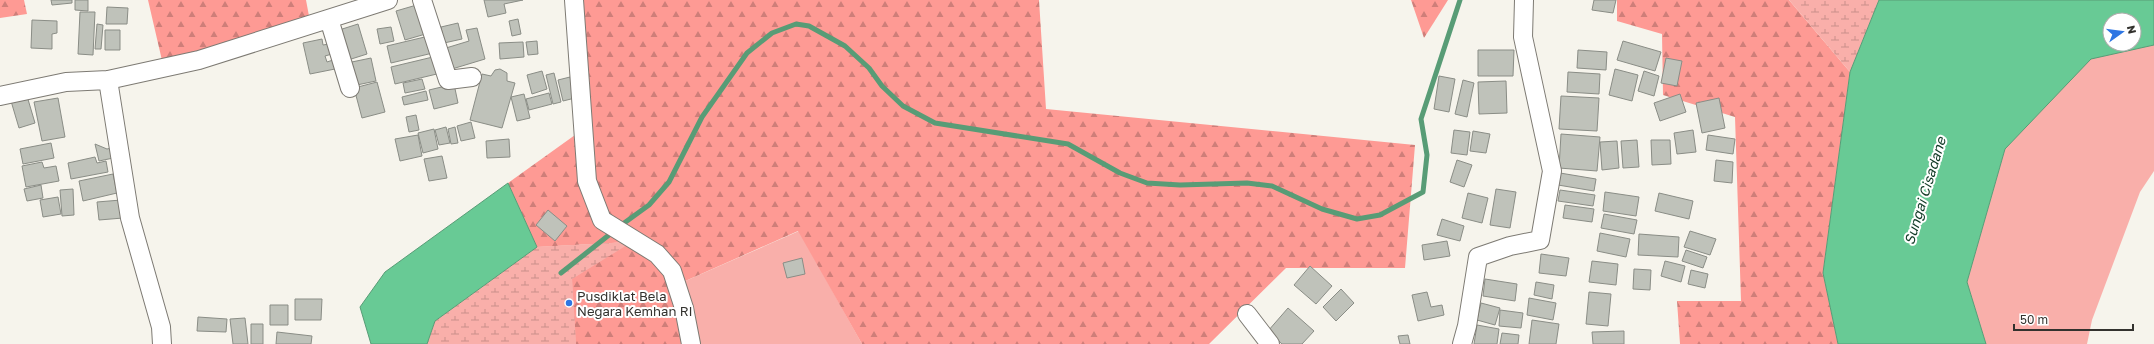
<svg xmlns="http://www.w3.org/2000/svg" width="2154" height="344" font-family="'Golos Text',sans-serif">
	<defs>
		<pattern id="forest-firs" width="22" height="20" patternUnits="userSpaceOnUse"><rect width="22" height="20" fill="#fe9a94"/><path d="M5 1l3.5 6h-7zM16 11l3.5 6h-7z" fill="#ce7e79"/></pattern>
		<pattern id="wetland-marsh" width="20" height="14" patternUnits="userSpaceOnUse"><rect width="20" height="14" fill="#f9afaa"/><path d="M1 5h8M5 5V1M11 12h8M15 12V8" fill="none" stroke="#ca8f8b"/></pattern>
	</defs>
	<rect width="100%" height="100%" fill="#f6f4ec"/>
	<path fill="#f9afaa" d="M2154,45V171L2140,192L2092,320L2087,344H1986L1967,282L2005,149L2091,58Z
		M799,231L862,344H427L537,247L632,242L674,286Z"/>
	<path fill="url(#forest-firs)" d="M0,0H24L27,14L0,18Z
		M148,0H306L309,16L164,69Z
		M576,0H1039L1046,109L1415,145L1405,268H1286L1209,344H862L798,231L674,286L689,344H576L572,279L630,242L537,247L508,183L575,135Z
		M1411,0H1448L1424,38Z
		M1617,0H1789L1850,72L1823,273L1838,344H1680L1677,301H1741L1735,117L1663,95L1662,34L1617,21Z"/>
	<path fill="url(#wetland-marsh)" d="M1789,0H1879L1850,72Z
		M632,242L572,279L576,344H427L435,321L537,247Z"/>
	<path fill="#68ca95" stroke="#589c76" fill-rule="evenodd" d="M1879,0H2154V45L2091,59L2005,149L1967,282L1986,344H1838L1823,273L1850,72ZM2110,20H2134V44H2110Z
		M508,183L537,247L435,321L427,344H371L360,307L385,272Z"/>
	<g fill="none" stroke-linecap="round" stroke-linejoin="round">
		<path stroke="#589c76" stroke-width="5" d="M620,226L649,205L669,182L702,117L747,53L772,33L796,24L809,26L845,46L869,68L882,86L903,106L935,123L1068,144L1120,173L1147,183L1180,185L1247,183L1272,186L1322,209L1357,219L1380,215L1423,192L1427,155L1421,119L1460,0
			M561,273L614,231"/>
	</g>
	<path fill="#bfc2ba" stroke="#8a8d86" d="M51,0H72V3L52,5Z
		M75,0H88V11L75,10Z
		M484,0H523L504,4L506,13L488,17Z
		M1594,0H1616L1613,13L1592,10Z
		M420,4L429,33L405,40L396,11Z
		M107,7L128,8L127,24H106Z
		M80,12H95L93,55L78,54Z
		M518,19L521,34L512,36L509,21Z
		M32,20L57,21V33L52,34V49L31,48Z
		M458,23L462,39L444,43L441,27Z
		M97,24L103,25L101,49H95Z
		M358,24L367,54L345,61L336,31Z
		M391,27L394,41L380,44L377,29Z
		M477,28L485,59L452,69L446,48L469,41L466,30Z
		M105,30H120V50H105Z
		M433,35L437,52L391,63L387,46Z
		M322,39L323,45L329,44L332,54L325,56L327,62L333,60L335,69L310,74L303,43Z
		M537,41L538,54L528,55L526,42Z
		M1623,41L1661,52L1655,71L1617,60Z
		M523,42L524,57L500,59L499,43Z
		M1478,50H1514L1513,76H1478Z
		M1578,50L1607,52L1606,70L1577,68Z
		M437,56L441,73L395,84L391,67Z
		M371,58L376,81L352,86L347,63Z
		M1666,58L1682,61L1677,86L1661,83Z
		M500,69L507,73V81L515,83L502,128L470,120L482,74L491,76L495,70Z
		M1615,69L1638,75L1632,101L1609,95Z
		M542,71L547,89L532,94L527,75Z
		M1644,71L1659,76L1654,96L1638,91Z
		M1568,72L1600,74L1599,94L1567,92Z
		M554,73L561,102L553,104L546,75Z
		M1439,76L1455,79L1449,112L1434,109Z
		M570,77L575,98L563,101L558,80Z
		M422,79L425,89L405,93L403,83Z
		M1463,80L1474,83L1467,117L1455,114Z
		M1506,81L1507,113L1479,114L1478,82Z
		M377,82L385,112L362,118L354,88Z
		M454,84L458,103L434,109L429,90Z
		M426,91L428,100L404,105L402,97Z
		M549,93L552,104L529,110L526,99Z
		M524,94L530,118L517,121L511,97Z
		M1680,94L1686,112L1660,121L1654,103Z
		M27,96L35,123L19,128L11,101Z
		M1561,96L1599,98L1597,131L1559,129Z
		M58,98L65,137L42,141L34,102Z
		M1719,98L1725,128L1702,133L1696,103Z
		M416,115L419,130L409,132L406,117Z
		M471,122L475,138L461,141L457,126Z
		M446,127L450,143L439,145L435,130Z
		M455,127L458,143L451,144L448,129Z
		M434,129L438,149L423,153L418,133Z
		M1454,130L1470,132L1467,155L1451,153Z
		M1693,130L1696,152L1677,154L1674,133Z
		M1473,131L1490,134L1486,153L1470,151Z
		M1561,134L1600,137L1597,171L1559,168Z
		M418,135L422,156L400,161L395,139Z
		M1708,135L1735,139L1733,154L1706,150Z
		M509,139L510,157L487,158L486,141Z
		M1637,140L1639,167L1623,168L1621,141Z
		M1651,140H1670L1671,164L1652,165Z
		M1617,141L1619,168L1602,170L1600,142Z
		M51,143L54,158L23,164L20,149Z
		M95,144L107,149L116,147L118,157L99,161Z
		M442,156L447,178L429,181L424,159Z
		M95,157L97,163L106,161L108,172L71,179L68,163Z
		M1457,160L1472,165L1464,187L1450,182Z
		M1716,160L1733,162L1732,183L1714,181Z
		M42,162L44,168L56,166L59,181L26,187L22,166Z
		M1560,173L1596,179L1594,191L1558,185Z
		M113,174L117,193L83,201L79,181Z
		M41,185L43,198L27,201L24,189Z
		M73,189L74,215L62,216L60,190Z
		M1496,189L1516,192L1510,228L1490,225Z
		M1560,190L1595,195L1593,206L1558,201Z
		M1605,192L1639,197L1636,216L1603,211Z
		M1468,193L1488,198L1482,223L1462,218Z
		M1659,193L1693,201L1689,219L1655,211Z
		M58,197L61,214L43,217L40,200Z
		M121,200L123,218L99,220L97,202Z
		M1565,205L1594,209L1592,222L1563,218Z
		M548,210L567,226L555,241L536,225Z
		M1604,214L1637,220L1634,234L1601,228Z
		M1442,219L1464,226L1460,241L1437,235Z
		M1690,231L1716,239L1710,255L1684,247Z
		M1600,233L1630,239L1626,257L1597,251Z
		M1639,234L1679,237L1678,257L1638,255Z
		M1447,241L1450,256L1424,260L1422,245Z
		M1686,250L1707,257L1703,268L1682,261Z
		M1541,254L1569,258L1566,276L1539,273Z
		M802,258L805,274L787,278L783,263Z
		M1592,261L1618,264L1616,285L1589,282Z
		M1665,261L1685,266L1681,282L1661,276Z
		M1310,266L1332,286L1316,304L1294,285Z
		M1634,269L1651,270L1650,290L1633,289Z
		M1691,270L1708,274L1705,288L1688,284Z
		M1485,279L1517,284L1515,301L1483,296Z
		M1536,282L1554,285L1552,299L1534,295Z
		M1341,289L1354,303L1336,321L1323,307Z
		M1427,292L1431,307L1442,305L1444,315L1418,321L1412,295Z
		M1589,292L1611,294L1608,326L1586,324Z
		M1529,298L1556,303L1553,320L1527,315Z
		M295,299H322L321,320H295Z
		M1481,303L1500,308L1495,325L1477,320Z
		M270,305H288V325H270Z
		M1288,308L1314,331L1302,344H1282L1268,331Z
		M1500,310L1523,313L1521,328L1499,326Z
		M198,317L227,319L226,332L197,331Z
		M245,318L248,344H233L230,319Z
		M1532,320L1559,324L1556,344H1529Z
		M251,324H263V344H251Z
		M1477,325L1499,329L1497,344H1474Z
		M1624,331V344H1593L1592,332Z
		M277,332L312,336L311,344H276Z
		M1502,333L1519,335L1518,344H1500Z
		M1408,335L1410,344H1400L1398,336Z"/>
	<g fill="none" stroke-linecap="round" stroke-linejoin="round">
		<defs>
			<path id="minor" d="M422,0L448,80L472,77
				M574,0L587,181L602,220L657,254L672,271L684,308L691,344
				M329,19L350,88
				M108,80L130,218L161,327L162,344
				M0,96L66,82L108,80L199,60L388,0
				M1247,314L1270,344
				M1462,344L1467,326L1478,257L1510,246L1540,240L1552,171L1523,37L1524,0"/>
		</defs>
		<use href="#minor" stroke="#7d7a73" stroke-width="20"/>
		<use href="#minor" stroke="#fff" stroke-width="18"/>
	</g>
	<circle fill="#2e76e3" stroke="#fff" stroke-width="1.5" cx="569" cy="303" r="4"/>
	<g text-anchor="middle" stroke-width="4" stroke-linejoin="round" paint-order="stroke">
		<g font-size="13" fill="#33322e" stroke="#fff" text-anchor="start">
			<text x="577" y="301">Pusdiklat Bela<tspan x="577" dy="15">Negara Kemhan RI</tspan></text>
		</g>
		<g font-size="14" font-style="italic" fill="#0f3924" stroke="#fff">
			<text transform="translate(1925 191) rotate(-73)" y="5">Sungai Cisadane</text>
		</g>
	</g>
	<g transform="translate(2122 32) rotate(76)"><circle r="19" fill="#ffffff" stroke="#adadab"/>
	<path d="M0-3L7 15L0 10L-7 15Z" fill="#2e76e3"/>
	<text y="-6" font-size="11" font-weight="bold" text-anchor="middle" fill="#33322e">N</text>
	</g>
	<path d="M2014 324v6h119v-6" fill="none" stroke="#33322e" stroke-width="2"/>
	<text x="2020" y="324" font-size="12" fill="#33322e" stroke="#ffffff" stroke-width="3" paint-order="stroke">50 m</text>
</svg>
